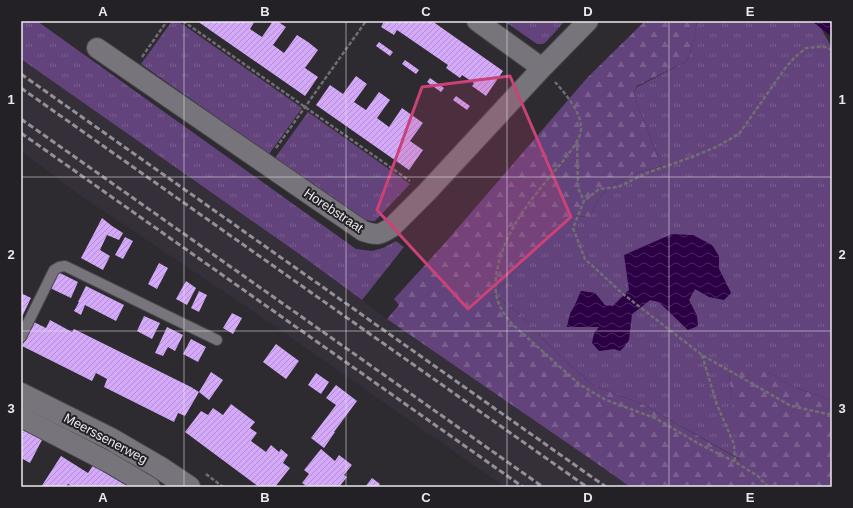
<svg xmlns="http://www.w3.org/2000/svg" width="853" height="508" font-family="Arial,sans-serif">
	<defs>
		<pattern id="grass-tufts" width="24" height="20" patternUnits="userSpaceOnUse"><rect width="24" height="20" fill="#62437b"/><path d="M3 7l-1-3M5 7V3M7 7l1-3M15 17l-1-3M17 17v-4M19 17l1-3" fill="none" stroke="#795e8e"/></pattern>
		<pattern id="forest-firs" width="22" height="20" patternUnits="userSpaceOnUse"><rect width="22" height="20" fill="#62437b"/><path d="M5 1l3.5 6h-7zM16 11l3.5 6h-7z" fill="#795e8e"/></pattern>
		<pattern id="water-waves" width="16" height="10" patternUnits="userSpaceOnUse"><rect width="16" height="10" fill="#2c0045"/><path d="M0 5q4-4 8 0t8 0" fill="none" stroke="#4b2560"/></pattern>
		<pattern id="building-hatch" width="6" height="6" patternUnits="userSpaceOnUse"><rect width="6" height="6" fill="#d4a9f9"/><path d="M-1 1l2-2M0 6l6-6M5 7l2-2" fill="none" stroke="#b090cc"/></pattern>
	</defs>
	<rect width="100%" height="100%" fill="#2d2b30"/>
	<path fill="#352f3a" d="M21,59L302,256L387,319L605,469L630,487H505L253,311L81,196L21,151Z"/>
	<path fill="url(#grass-tufts)" fill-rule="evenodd" d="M21,21H37L356,249L372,251L383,248L396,241L404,247L362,300L302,256L21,59Z
		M172,21H178L302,108L269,154L141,64Z
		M504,21H565L546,42L543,44H537Z
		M697,21H812L821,28L832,48V401L790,385L768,372H729L731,394L741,460L644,405L593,385L561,357L518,313L494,294L558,223L567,217L575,216L591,217C593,212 595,205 598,200C613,178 638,173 662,166L637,104L634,92L637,87L687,61L694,39ZM719,256V269L731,293L709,297L695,288L689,300L697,316L688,330L659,302L650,300L632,314L594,333L600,327H567L570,314L575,305L581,291L595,293L605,306H613L629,290Z
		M308,112L410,184L375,221H371L364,220L275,158Z"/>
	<path fill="url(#forest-firs)" d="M645,21H697L694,39L687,61L637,86L634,92L637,104L662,166C638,173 613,178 598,200C595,205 593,212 591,217L575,216L567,217L558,223L494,294L518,313L561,357L593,385L644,405L740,460L731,394L729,372H768L790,385L832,401V487H630L605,469L387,319L399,305L394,299L444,244L587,78Z"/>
	<path fill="url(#water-waves)" d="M812,21H832V37Z
		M672,234L693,235L712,245L719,256V269L731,293L724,300L709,297L695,289L689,300L697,316L698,326L688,330L659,302L650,300L632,314L629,340L624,347L620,351L614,349L599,351L592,343L594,333L599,327H567L570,314L575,305L581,291L595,293L605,305L613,306L629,290L624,255Z"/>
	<path fill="url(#building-hatch)" d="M197,21H255L250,29L262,37L273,21H277L286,27L273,45L284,53L297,35L308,42L318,50L305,68L318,77L305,96Z
		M384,21H432L503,71L486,96L472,86L474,83L462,75L460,78L446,68L448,65L397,30L394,35L381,27Z
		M379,42L393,52L390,56L376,46Z
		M405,60L419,70L416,74L402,64Z
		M356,76L367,84L354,102L366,110L379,92L390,100L377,118L389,127L402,108L423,123L410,141L423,150L409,170L316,105L330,85L343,94Z
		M430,78L444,88L441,92L427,82Z
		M456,96L470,106L467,110L453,100Z
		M102,218L112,226L123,233L119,240L107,235L100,250L110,256L103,270L81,258Z
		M125,237L133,241L123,259L115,255Z
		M159,263L168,268L157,289L148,284Z
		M58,272L78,282L71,298L50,288Z
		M186,281L196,288L187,305L176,299Z
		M86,286L124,305L116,321L85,305L81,315L74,311L79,302H78Z
		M199,291L207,295L199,312L191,308Z
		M21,293L31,298L21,319Z
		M232,313L242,318L233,334L223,328Z
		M144,316L160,323L152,339L137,331Z
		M50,320L72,332L74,329L191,387L199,392L185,416L178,413L174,422L104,387L107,379L96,373L92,381L22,346L34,322L46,328Z
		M167,327L183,335L175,351L168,347L163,356L155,353Z
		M191,339L206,347L198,362L183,354Z
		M276,344L299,361L286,379L263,362Z
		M211,372L223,380L209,400L199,392Z
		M316,373L329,382L321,394L308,385Z
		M336,385L357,401L334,432H335L324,448L311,438L336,405L326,398Z
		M231,404L255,422L250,428L257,433L251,441L266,452L271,445L279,452L281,449L288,455L283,463L290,468L275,487H259L185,432L201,411L208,415L213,408L223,415Z
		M21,427L43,438L30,463L21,458Z
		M321,449L335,461L339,455L352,465L344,475L347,477L339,487H308L302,483L309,474L304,470Z
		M61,456L88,473L94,464L132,487H73L68,484L66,487H41Z
		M372,478L380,484L378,487H365Z"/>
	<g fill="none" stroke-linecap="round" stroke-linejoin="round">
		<defs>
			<path id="service" d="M21,337L54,270L59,267L65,266L217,340"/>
			<path id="minor" d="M477,21L542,68
				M97,48L363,231C377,236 380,235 392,227L427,192L542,68L588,21
				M21,417L108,462L150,487"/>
			<path id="tertiary" d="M21,394L111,439L159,467L189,487"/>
		</defs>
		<use href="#service" stroke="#49464b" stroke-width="12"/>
		<use href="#minor" stroke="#49464b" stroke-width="22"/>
		<use href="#tertiary" stroke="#49464b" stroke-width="24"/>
		<path stroke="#706e73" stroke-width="2.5" stroke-dasharray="4 2" stroke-linecap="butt" d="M183,21L410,181
			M832,50L825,47H817L806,48L795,57L786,67L739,134L716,147L692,157L647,173L618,187L599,189L584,201L573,228L585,259L623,294L702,355L791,406L832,415
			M142,57L167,21
			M555,82C565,93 580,111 581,126C582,139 570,151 563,161C554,172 545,182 536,194C515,220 492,259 496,294C498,305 504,315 511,323L579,384L592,392L606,400L655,418L701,445L735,462L758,476L768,487
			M577,141L578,188L584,201
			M276,148L366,21
			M702,355L717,405L734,444L735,462
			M206,474L223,487"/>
		<use href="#service" stroke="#77747b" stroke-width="10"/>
		<use href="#minor" stroke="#77747b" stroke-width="20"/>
		<use href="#tertiary" stroke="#77747b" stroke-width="22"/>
		<path stroke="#939196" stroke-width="3" stroke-dasharray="6 3" stroke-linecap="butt" d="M21,74L606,487
			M21,88L587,487
			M21,119L543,487
			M21,133L523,487"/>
	</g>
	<path fill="#ca4278" fill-opacity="0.2" stroke="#ca4278" stroke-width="3" stroke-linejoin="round" d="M510,76L571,217L468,309L377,210L422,87Z"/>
	<path fill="none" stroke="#ebe9ed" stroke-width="1" stroke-opacity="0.55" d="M184,21V487M346,21V487M507,21V487M669,21V487M21,177H832M21,331H832"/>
	<g text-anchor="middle" stroke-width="4" stroke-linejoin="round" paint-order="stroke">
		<g font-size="13" fill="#ebe9ed" stroke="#242126">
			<text transform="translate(334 210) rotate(34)" y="5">Horebstraat</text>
			<text transform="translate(106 438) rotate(28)" y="5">Meerssenerweg</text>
		</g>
	</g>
	<rect width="853" height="508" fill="none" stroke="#242126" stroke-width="44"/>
	<rect x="22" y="22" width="809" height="464" fill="none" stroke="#ebe9ed" stroke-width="1.5"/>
	<g font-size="13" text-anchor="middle" font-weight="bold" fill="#ebe9ed">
		<text x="103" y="16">A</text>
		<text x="265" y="16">B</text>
		<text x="426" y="16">C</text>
		<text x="588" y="16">D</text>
		<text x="750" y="16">E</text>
		<text x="11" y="104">1</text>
		<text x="842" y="104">1</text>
		<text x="11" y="259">2</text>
		<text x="842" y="259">2</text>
		<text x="11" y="413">3</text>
		<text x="842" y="413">3</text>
		<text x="103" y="502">A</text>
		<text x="265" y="502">B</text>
		<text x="426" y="502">C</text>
		<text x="588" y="502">D</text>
		<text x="750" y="502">E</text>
	</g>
</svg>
